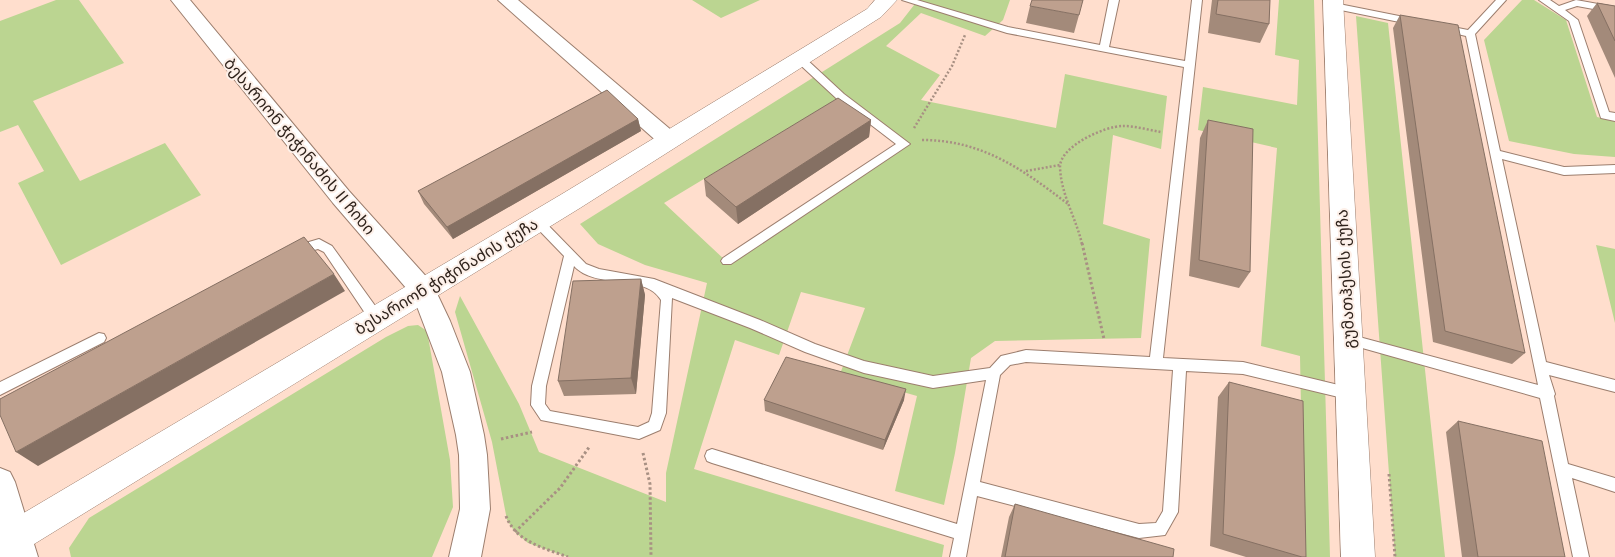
<svg xmlns="http://www.w3.org/2000/svg" width="1615" height="557" font-family="'Golos Text','Noto Sans Georgian',sans-serif">
	<rect width="100%" height="100%" fill="#ffdecd"/>
	<path fill="#bbd591" fill-rule="evenodd" d="M56,0H79L124,63L33,101L80,181L165,143L201,195L61,265L18,183L44,171L18,125L0,132V21Z
		M692,0H760L721,18Z
		M918,0H1010L1003,20L985,36L921,13L886,46L940,75L921,100L1056,128L1065,74L1167,96L1161,149L1113,135L1103,224L1150,239L1141,338L995,341L971,358L955,453L944,505L895,491L917,396L840,374L865,308L801,292L779,355L735,340L694,469L944,545L942,557H568L528,543L515,532L507,520L492,442L455,312L460,296L519,404L539,452L666,502V473L707,283L645,265L598,244L580,224L900,23ZM840,97L904,144L726,261L664,203Z
		M1279,0H1314L1330,557H1304L1300,356L1261,346L1277,148L1198,130L1203,87L1297,105L1299,60L1275,55Z
		M1522,0H1534L1566,20L1597,117L1615,121V157L1574,154L1509,141L1484,40Z
		M1356,16L1388,23L1445,557H1395Z
		M1596,245L1615,249V323Z
		M418,325L427,331L450,460L453,507L432,557H71L69,548L89,518L386,337L408,326Z"/>
	<g fill="none" stroke-linecap="round" stroke-linejoin="round">
		<defs>
			<path id="service" d="M902,0H917L1008,27L1100,45L1109,0H1119L1109,47L1185,61L1192,0H1202L1163,358L1243,362L1351,388L1356,390L1358,394L1356,398L1351,400L1243,374L1186,371L1178,512L1165,535L1139,538L977,496L966,557H950L954,538L712,463L707,461L705,456L707,451L712,449L957,524L986,380L933,388L864,373L805,352L750,328L672,298L666,413L660,430L639,439L541,420L531,405L532,386L564,256L533,224L531,221L533,218H541L586,264L599,269L654,279L760,320L815,344L864,361L933,376L990,368L1001,356L1026,350L1150,357L1184,67L1007,33ZM574,266C596,290 645,273 661,300L652,413L649,422L638,427L550,411L545,404L546,386ZM1026,362L1173,370L1163,511L1156,523L1139,524L980,482L1000,375L1010,365Z
				M1496,0H1506L1475,34L1500,151L1564,167L1615,165V173L1564,175L1502,159L1546,362L1615,380V392L1549,375L1555,394L1554,396L1568,464L1615,478V492L1572,478L1589,557H1573L1540,398L1348,344L1343,343L1341,339L1343,335L1348,334L1538,385L1466,36L1440,30L1438,28L1443,25L1468,30Z
				M1539,0H1550L1559,6L1576,0L1615,7V13L1577,6L1565,10L1578,20L1609,112L1615,113V121L1601,118L1600,115L1569,21Z
				M1334,3L1414,19L1419,22L1414,25L1331,8V4Z
				M800,56L804,57L844,94L910,144L731,264H723L721,261L723,258L896,144L836,98L796,61L795,59Z
				M319,239L332,246L381,314L382,318L381,322L376,323L371,322L324,252L318,249L296,255L292,253L290,250L292,247Z
				M99,333L104,334L106,338L104,342L0,395V382Z"/>
			<path id="minor" d="M171,0H190L349,191L432,283L450,321L470,372L484,435L487,455L490,509L481,557H449L460,509L459,455L456,435L442,372L413,296L333,203Z
				M498,0H518L677,135L680,140L677,145L669,148L661,145Z
				M0,468L10,472L15,482L38,557H6L0,534Z"/>
			<path id="tertiary" d="M875,0H897L881,17L580,208L13,557H0V527L562,194L867,9Z
				M1323,0H1343L1375,557H1341Z"/>
		</defs>
		<use href="#service" stroke="#9c7e6e" stroke-width="2"/>
		<use href="#minor" stroke="#9c7e6e" stroke-width="2"/>
		<use href="#tertiary" stroke="#9c7e6e" stroke-width="1"/>
		<path stroke="#a89083" stroke-width="2.5" stroke-dasharray="2 2" stroke-linecap="butt" d="M914,128L952,66L965,35
			M922,140C982,140 1022,169 1068,204
			M1026,171L1060,165
			M1082,244C1076,218 1061,195 1060,167C1060,146 1105,126 1123,126C1135,126 1149,130 1161,132"/>
		<path stroke="#a89083" stroke-width="3" stroke-dasharray="2.5 2.5" stroke-linecap="butt" d="M1082,243L1104,339
			M501,439L532,432
			M643,453L650,484L651,557
			M1389,474L1395,557
			M506,516C516,542 544,548 568,557
			M515,532L560,488L590,446"/>
		<use href="#service" fill="#fff" fill-rule="evenodd"/>
		<use href="#minor" fill="#fff" fill-rule="evenodd"/>
		<use href="#tertiary" fill="#fff" fill-rule="evenodd"/>
	</g>
	<path fill="#a38a7a" d="M1212,0H1270L1269,24L1260,43L1208,33Z
		M1597,3L1615,6V78L1587,16Z
		M1030,6L1079,15L1074,33L1026,23Z
		M1400,15L1525,353L1512,364L1433,342L1393,28Z
		M638,119L641,131L453,239L424,204L418,191Z
		M871,120L869,137L738,224L706,196L704,179Z
		M1208,120L1250,272L1239,288L1189,276L1200,138Z
		M641,279L645,295L636,394L564,396L558,381Z
		M1229,382L1306,557H1246L1210,546L1218,397Z
		M764,400H904L883,450L765,411Z
		M1458,421L1565,557H1462L1446,432Z
		M1015,504L1173,557H1001L1009,517Z"/>
	<path fill="#857063" d="M638,119L641,131L453,239L447,227Z
		M871,120L869,137L738,224L736,207Z
		M334,274L345,291L38,466L16,452Z
		M641,279L645,295L636,394L631,378Z
		M906,389L904,400L883,450L885,440Z"/>
	<path fill="#bea08e" stroke="#857063" d="M1032,0H1083L1079,15L1030,6Z
		M1218,0H1270L1269,24L1216,14Z
		M1597,3L1615,6V41Z
		M1400,15L1458,25L1525,353L1445,331Z
		M607,90L638,119L447,227L418,191Z
		M838,98L871,120L736,207L704,179Z
		M1208,120L1253,129L1250,272L1199,260Z
		M304,237L334,274L16,452L0,415V399Z
		M641,279L631,378L558,381L573,281Z
		M786,357L906,389L885,440L764,400Z
		M1229,382L1303,401L1306,557H1302L1223,534Z
		M1458,421L1542,441L1565,557H1478Z
		M1015,504L1174,549L1173,557H1005Z"/>
	<g text-anchor="middle" stroke-width="4" stroke-linejoin="round" paint-order="stroke">
		<g font-size="16" fill="#2f231c" stroke="#fdf0e9">
			<text transform="translate(300 146) rotate(50)" y="6">ბესარიონ ჭიჭინაძის II ჩიხი</text>
			<text transform="translate(446 276) rotate(-31)" y="6">ბესარიონ ჭიჭინაძის ქუჩა</text>
			<text transform="translate(1345 279) rotate(-93)" y="6">გუმათჰესის ქუჩა</text>
		</g>
	</g>
</svg>
